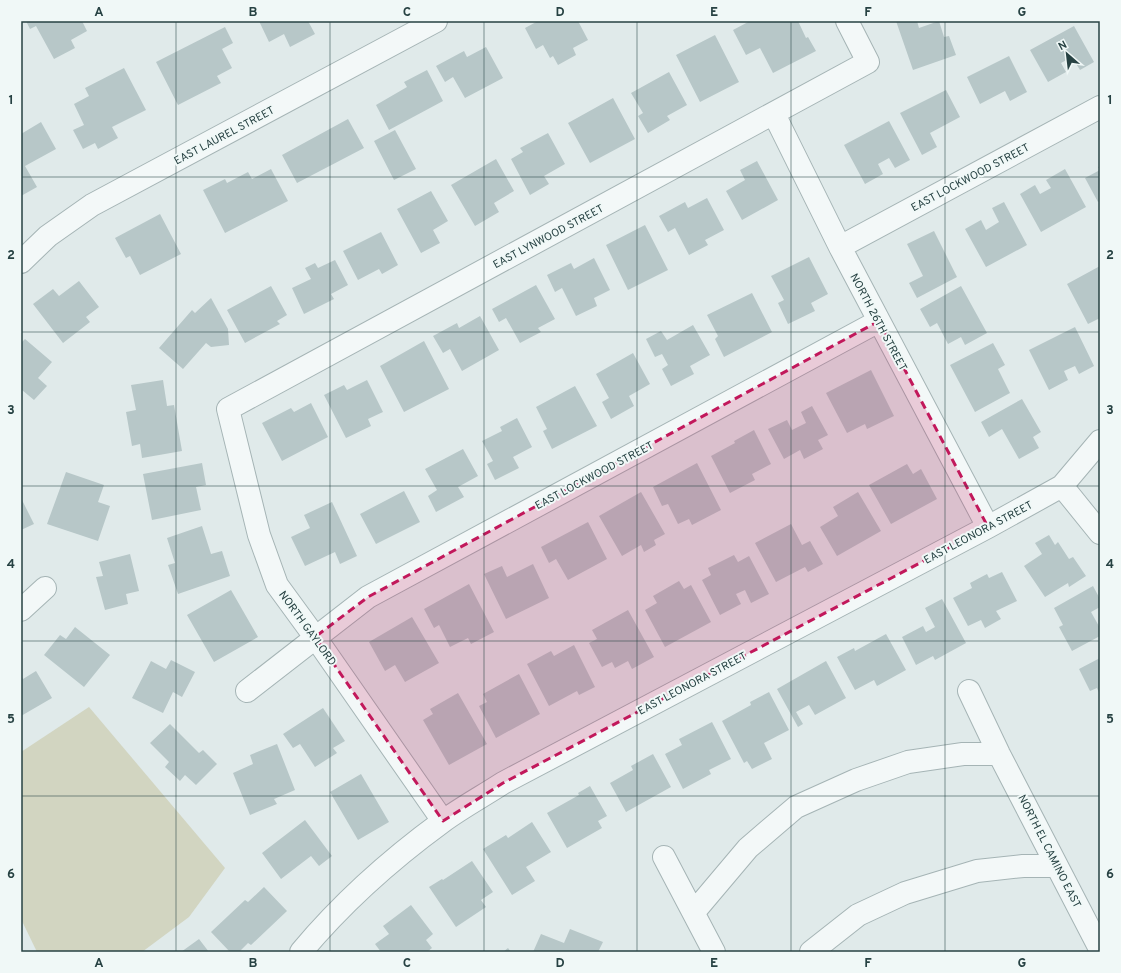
<svg xmlns="http://www.w3.org/2000/svg" width="1121" height="973" font-family="Overpass,sans-serif">
	<rect width="100%" height="100%" fill="#e0eaea"/>
	<path fill="#d2d5c1" d="M89,707L225,868L189,917L142,952H37L21,919V752Z"/>
	<path fill="#b7c7c8" d="M26,21H82L87,31L71,40L75,48L54,59L36,26L30,29Z
		M259,21H308L315,34L290,47L284,34L269,42Z
		M538,21H578L588,40L573,48L576,55L558,65L553,56L550,58L543,45L536,49L525,28Z
		M750,21H798L806,38L808,37L816,51L773,73L760,48L746,55L733,30Z
		M896,21H917L919,28L939,21L944,37L949,36L956,55L913,70Z
		M1074,26L1094,62L1080,70L1072,57L1061,63L1066,72L1048,82L1030,50Z
		M225,27L233,43L222,49L232,68L217,76L221,83L178,105L156,62Z
		M715,35L739,82L700,102L676,55Z
		M486,47L503,78L465,98L453,77L445,82L436,66L464,51L467,57Z
		M1009,56L1027,92L1010,101L1005,91L980,104L967,77Z
		M124,68L146,110L112,127L118,138L98,149L95,143L83,149L73,130L84,125L74,104L89,96L85,88Z
		M427,70L443,101L389,130L376,105L407,87L404,82Z
		M669,72L687,105L667,116L670,120L648,133L638,116L643,113L631,93Z
		M946,90L960,117L930,133L937,147L922,155L900,113Z
		M613,98L635,139L590,163L568,123Z
		M348,119L364,148L297,183L282,155Z
		M889,121L910,160L895,168L889,158L878,164L883,174L865,184L844,145Z
		M41,122L56,149L25,166L37,187L21,196V134Z
		M395,130L416,169L394,180L374,141Z
		M548,133L565,164L544,176L549,184L530,195L511,159L523,152L520,148Z
		M496,159L514,191L494,203L499,212L475,226L451,185Z
		M757,161L778,200L742,220L726,191L745,180L740,170Z
		M1100,166V201L1098,202L1085,178L1100,170L1098,167Z
		M271,169L288,201L225,233L203,190L225,179L227,183L248,172L252,179Z
		M1065,169L1086,207L1041,232L1020,194L1035,185L1040,194L1051,188L1046,180Z
		M431,191L448,221L433,230L440,243L421,253L397,209Z
		M707,198L724,230L705,240L708,245L689,255L675,228L668,232L659,216L685,202L688,208Z
		M1004,202L1027,245L986,267L965,229L981,220L986,230L999,222L992,208Z
		M160,214L181,254L140,275L130,256L126,258L115,238Z
		M645,225L668,270L628,290L606,245Z
		M934,231L957,277L917,298L909,283L923,276L907,244Z
		M381,232L398,265L382,274L379,269L358,280L343,251Z
		M809,257L828,294L811,303L815,311L788,324L778,303L784,300L771,276Z
		M594,258L610,290L594,298L597,306L576,316L562,288L555,292L547,275L571,263L574,269Z
		M335,260L348,285L331,294L334,299L304,314L292,288L311,279L305,268L315,263L318,268Z
		M1100,266V318L1088,324L1067,284Z
		M79,281L99,307L86,317L90,322L63,343L33,304L53,289L59,296Z
		M536,285L555,319L538,328L541,332L520,343L506,318L499,322L492,309Z
		M271,286L287,315L277,321L280,324L245,343L227,310Z
		M961,286L987,333L965,345L961,337L948,344L937,323L930,327L920,309Z
		M752,293L772,332L724,357L715,339L718,336L707,315Z
		M211,298L228,329L229,345L211,347L206,343L183,369L159,348L192,310L195,313Z
		M480,316L499,350L462,371L450,349L443,353L433,336L457,323L459,328Z
		M693,325L710,355L690,366L694,374L671,386L662,369L668,365L662,354L655,357L646,339L661,331L667,340Z
		M1075,327L1094,366L1079,374L1075,366L1064,371L1068,380L1049,390L1029,350Z
		M25,339L52,362L38,378L47,386L34,400L22,390L21,391V343Z
		M424,341L449,389L404,412L380,366Z
		M993,343L1005,365L998,369L1010,393L975,412L950,365Z
		M633,353L650,384L629,396L634,406L611,419L602,402L609,398L596,374Z
		M871,370L894,416L867,429L865,424L847,433L826,393Z
		M163,380L167,406L174,405L182,451L142,458L140,444L132,446L126,412L136,410L131,385Z
		M367,380L383,412L368,419L371,426L346,438L324,395L344,385L347,390Z
		M575,386L597,426L552,449L543,431L547,429L536,407Z
		M1022,399L1041,432L1033,437L1039,448L1019,459L1002,429L989,437L981,422Z
		M311,403L328,437L282,461L262,423L291,408L294,412Z
		M812,406L828,435L818,440L823,449L804,459L800,450L784,459L768,429L787,420L792,430L806,423L801,412Z
		M517,418L532,447L513,457L519,468L495,480L487,464L493,461L482,441L502,431L500,427Z
		M754,430L771,464L752,474L755,480L730,493L711,456L735,443L734,441Z
		M463,449L478,476L458,487L464,497L436,512L428,496L437,490L425,469Z
		M202,463L206,485L196,487L201,510L152,520L143,474Z
		M697,463L721,510L692,525L689,519L678,524L668,504L662,506L653,487Z
		M907,464L913,474L921,469L937,499L891,524L869,485Z
		M66,472L104,485L98,502L110,506L98,541L47,524Z
		M404,491L420,522L376,544L360,514Z
		M641,492L665,534L654,540L656,545L644,552L641,545L622,556L599,516Z
		M858,492L881,531L837,556L820,527L838,516L833,507Z
		M21,498L34,524L21,530Z
		M332,502L357,556L340,564L335,552L305,566L291,537L310,528L304,515Z
		M588,522L607,559L568,580L556,559L549,563L541,547Z
		M791,524L802,545L810,541L823,564L808,572L805,567L776,582L755,543Z
		M202,526L211,554L222,551L230,576L178,594L168,565L175,563L167,538Z
		M1049,535L1055,545L1058,542L1069,559L1073,557L1086,576L1069,587L1068,583L1045,597L1024,566L1042,554L1035,543Z
		M130,554L139,591L126,594L128,604L105,610L96,577L103,576L99,562Z
		M734,555L738,562L749,556L769,594L751,603L745,590L736,594L741,604L720,615L702,580L711,575L708,568Z
		M533,564L549,598L506,619L484,574L502,566L507,577Z
		M1002,572L1017,601L996,611L1001,619L985,628L981,620L968,626L953,598L972,588L970,583L987,574L989,578Z
		M679,581L684,589L691,585L711,622L665,647L645,610L657,603L653,596Z
		M469,584L494,632L471,644L468,638L450,647L439,625L434,628L424,609Z
		M1093,586L1100,599V607L1091,612L1100,628V636L1072,651L1059,627L1063,625L1054,608Z
		M231,590L258,637L214,662L187,615Z
		M942,599L966,643L935,660L933,656L916,665L902,637L923,626L926,632L935,627L925,608Z
		M628,610L654,657L632,669L628,661L615,668L612,662L602,667L589,643L597,639L592,630Z
		M412,617L439,663L405,682L395,665L385,671L369,642Z
		M75,627L110,655L84,687L44,655L60,635L66,639Z
		M886,634L906,670L877,686L874,680L855,690L837,657L854,648L855,651Z
		M574,645L595,687L579,695L577,691L549,706L527,664L551,651L554,656Z
		M1100,658V695L1097,688L1090,691L1079,669Z
		M171,660L195,672L182,697L173,692L163,713L132,698L151,661L166,669Z
		M826,661L846,698L815,715L809,705L796,712L803,724L798,727L777,689Z
		M36,671L52,698L21,716V675L23,679Z
		M519,674L540,714L496,738L479,706L487,702L483,694Z
		M769,692L789,730L764,743L772,759L752,769L747,761L744,763L722,721L751,705L750,702Z
		M458,693L487,744L449,765L423,720L433,714L430,709Z
		M323,708L345,741L333,748L337,753L315,767L300,744L293,748L283,734Z
		M712,722L731,759L709,770L711,774L683,789L665,754L682,745L679,739Z
		M170,724L199,753L203,750L217,764L196,785L185,775L180,781L165,767L169,762L150,743Z
		M277,744L295,790L274,799L277,804L250,815L233,773L253,764L250,755Z
		M653,754L671,787L626,812L610,783L633,770L631,766Z
		M361,774L389,822L358,840L330,792Z
		M590,786L607,816L598,821L602,828L567,848L547,813L579,795L578,793Z
		M305,820L332,856L319,866L311,856L281,879L262,853Z
		M532,822L551,852L526,867L535,881L512,895L483,849L506,835L508,838Z
		M472,861L493,892L481,900L486,907L456,927L429,887L442,879L443,880Z
		M264,887L287,911L251,945L248,943L239,952H230L211,932L245,900L248,902Z
		M411,905L433,934L426,940L432,948L427,952H381L375,944L389,934L383,926Z
		M570,929L603,942L598,952H533L541,934L564,943Z
		M199,939L209,952H181Z
		M508,948L511,952H503Z"/>
	<g fill="none" stroke-linecap="round" stroke-linejoin="round">
		<defs>
			<path id="minor" d="M774,114L840,247L988,527
				M840,247L1100,107
				M21,262L48,236L92,205L436,21
				M1062,486L1100,533
				M21,610L45,588
				M247,691L368,597L879,321
				M969,691L999,754L1100,949
				M443,821L315,637L277,585L259,535L228,409L868,62L847,21
				M664,857L714,952
				M694,912L748,848L796,807L856,780L908,762L963,754H999
				M301,952C342,903 390,860 442,822C461,808 483,796 503,783L988,527L1062,486L1100,441
				M811,952L858,915L905,893L977,871L1023,866H1057"/>
		</defs>
		<use href="#minor" stroke="#a5b4b5" stroke-width="24"/>
		<use href="#minor" stroke="#f3f8f8" stroke-width="22"/>
	</g>
	<path fill="#c2185b" fill-opacity="0.2" stroke="#c2185b" stroke-width="3" stroke-dasharray="8 5" stroke-linejoin="round" d="M879,321L988,527L503,783L443,821L315,637L368,597Z"/>
	<path fill="none" stroke="#274243" stroke-width="1" stroke-opacity="0.55" d="M176,21V952M330,21V952M484,21V952M637,21V952M791,21V952M945,21V952M21,177H1100M21,332H1100M21,486H1100M21,641H1100M21,796H1100"/>
	<g text-anchor="middle" stroke-width="4" stroke-linejoin="round" paint-order="stroke">
		<g font-size="11" fill="#274243" stroke="#f0f8f7">
			<text transform="translate(224 135) rotate(-28)" y="4">EAST LAUREL STREET</text>
			<text transform="translate(970 177) rotate(-28)" y="4">EAST LOCKWOOD STREET</text>
			<text transform="translate(548 236) rotate(-28)" y="4">EAST LYNWOOD STREET</text>
			<text transform="translate(879 322) rotate(62)" y="4">NORTH 26TH STREET</text>
			<text transform="translate(594 475) rotate(-28)" y="4">EAST LOCKWOOD STREET</text>
			<text transform="translate(978 532) rotate(-28)" y="4">EAST LEONORA STREET</text>
			<text transform="translate(308 628) rotate(54)" y="4">NORTH GAYLORD</text>
			<text transform="translate(692 683) rotate(-28)" y="4">EAST LEONORA STREET</text>
			<text transform="translate(1050 851) rotate(63)" y="4">NORTH EL CAMINO EAST</text>
		</g>
	</g>
	<rect width="1121" height="973" fill="none" stroke="#f0f8f7" stroke-width="44"/>
	<g transform="translate(1067 54) rotate(332)" stroke="#f0f8f7" stroke-width="3" paint-order="stroke">
	<path d="M0-3L7 15L0 10L-7 15Z" fill="#274243"/>
	<text y="-6" font-size="11" font-weight="bold" text-anchor="middle" fill="#274243">N</text>
	</g>
	<rect x="22" y="22" width="1077" height="929" fill="none" stroke="#274243" stroke-width="1.5"/>
	<g font-size="13" text-anchor="middle" font-weight="bold" fill="#274243">
		<text x="99" y="16">A</text>
		<text x="253" y="16">B</text>
		<text x="407" y="16">C</text>
		<text x="560" y="16">D</text>
		<text x="714" y="16">E</text>
		<text x="868" y="16">F</text>
		<text x="1022" y="16">G</text>
		<text x="11" y="104">1</text>
		<text x="1110" y="104">1</text>
		<text x="11" y="259">2</text>
		<text x="1110" y="259">2</text>
		<text x="11" y="414">3</text>
		<text x="1110" y="414">3</text>
		<text x="11" y="568">4</text>
		<text x="1110" y="568">4</text>
		<text x="11" y="723">5</text>
		<text x="1110" y="723">5</text>
		<text x="11" y="878">6</text>
		<text x="1110" y="878">6</text>
		<text x="99" y="967">A</text>
		<text x="253" y="967">B</text>
		<text x="407" y="967">C</text>
		<text x="560" y="967">D</text>
		<text x="714" y="967">E</text>
		<text x="868" y="967">F</text>
		<text x="1022" y="967">G</text>
	</g>
</svg>
